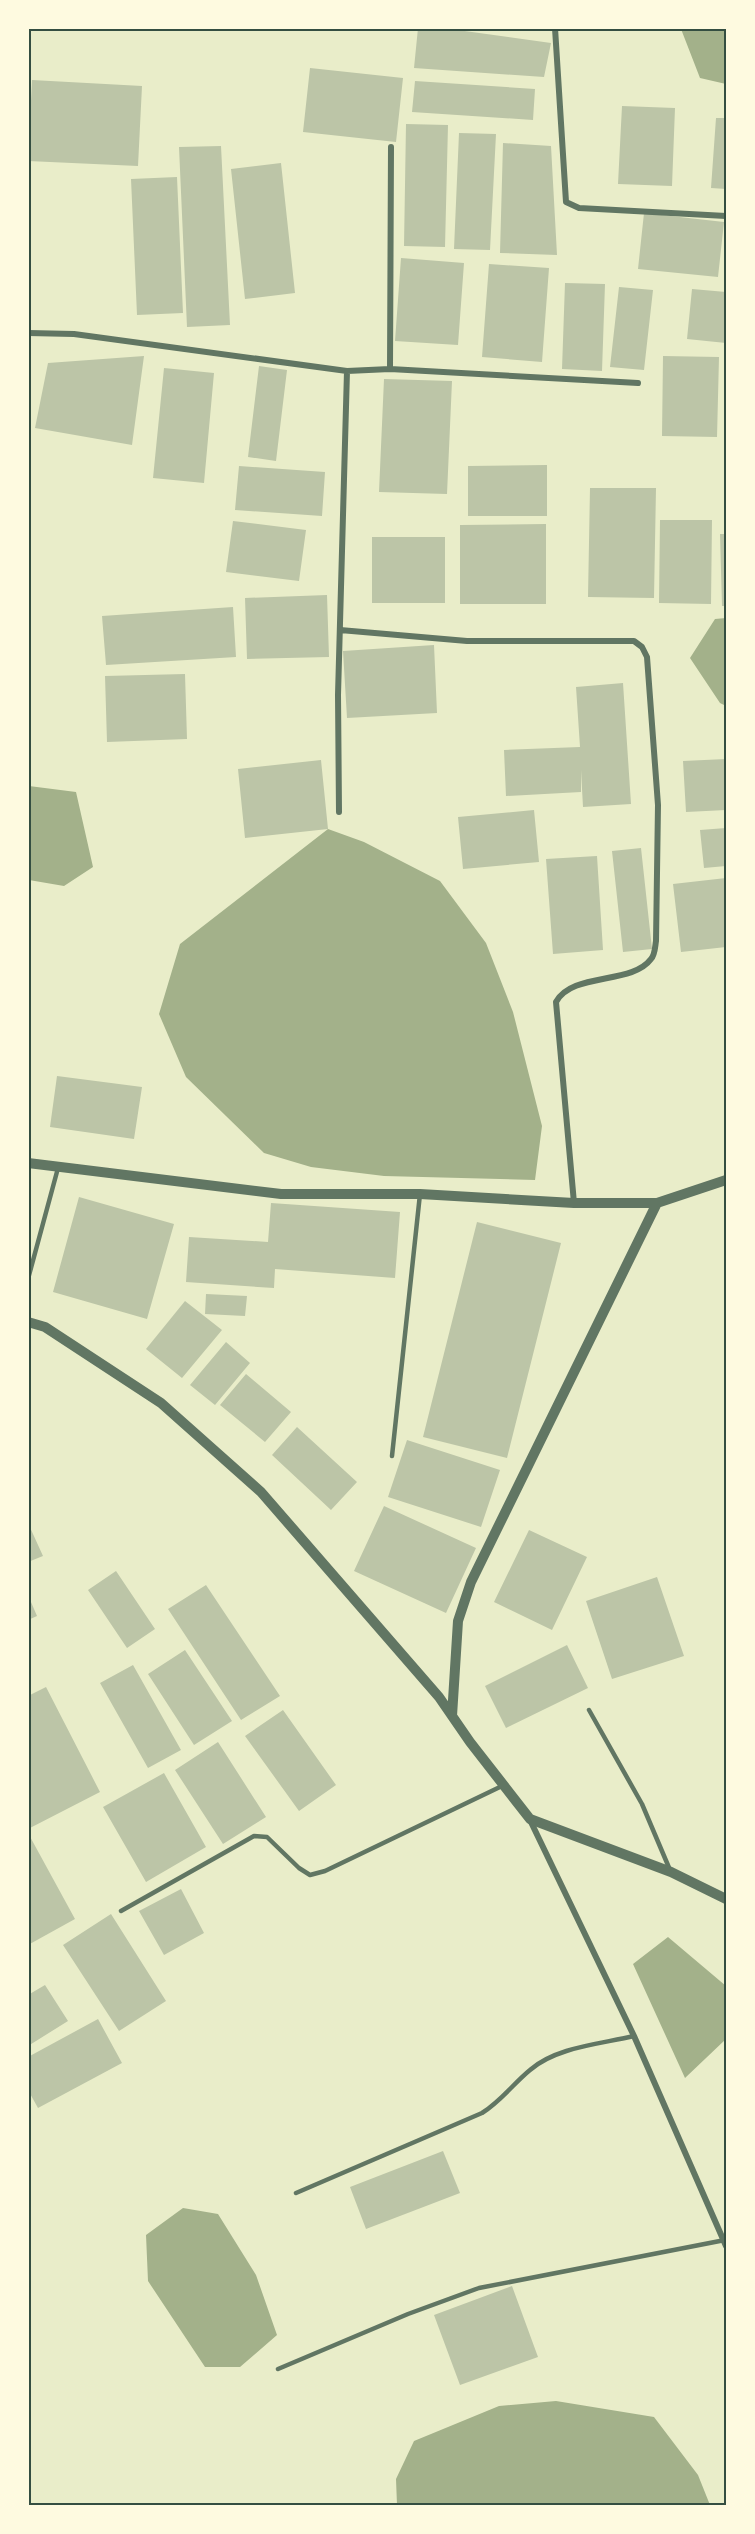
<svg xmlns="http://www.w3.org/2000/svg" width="755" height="2534" font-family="'Sofia Sans Condensed',sans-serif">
	<rect width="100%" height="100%" fill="#e9edc9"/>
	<path fill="#a3b18a" d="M681,29H726V84L700,78Z
		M726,618V706L720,703L690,658L715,619Z
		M29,786L76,792L93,867L64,886L29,880Z
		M328,829L364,842L440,881L486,943L513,1012L542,1126L535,1180L384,1176L311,1167L264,1153L186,1077L159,1014L180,944Z
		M668,1937L726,1986V2039L685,2078L633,1964Z
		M183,2208L218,2214L256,2275L277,2335L240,2367H205L148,2281L146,2235Z
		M556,2401L654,2417L698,2475L710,2505H397L396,2479L414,2441L499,2406Z"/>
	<path fill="#bcc5a7" d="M418,28H443L551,43L544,77L414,68Z
		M310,68L403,78L396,142L303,132Z
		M32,80L142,86L138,166L28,161Z
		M415,81L535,89L533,120L412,112Z
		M622,106L675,108L672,186L618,184Z
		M716,118H726V189L711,188Z
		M406,124L448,125L445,247L404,246Z
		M459,133L496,134L490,250L454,249Z
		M503,143L551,146L557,255L500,253Z
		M221,146L230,325L187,327L179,147Z
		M281,163L295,293L245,299L231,169Z
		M177,177L183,313L137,315L131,179Z
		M644,213L724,222L718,277L638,269Z
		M401,258L464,263L458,345L395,341Z
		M489,264L549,268L542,362L482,357Z
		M565,283L605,284L602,371L562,369Z
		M619,287L653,290L644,370L610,367Z
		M692,289L726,292V343L687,339Z
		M144,356L132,445L35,428L48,363Z
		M663,356L719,357L717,437L662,436Z
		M259,366L287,370L276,461L248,457Z
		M164,368L214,373L204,483L153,478Z
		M384,379L452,381L447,494L379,492Z
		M547,465V516H468V466Z
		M239,466L325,472L322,516L235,510Z
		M590,488H656L654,598L588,597Z
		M660,520H712L711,604L659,603Z
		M233,521L306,530L299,581L226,572Z
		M546,524V604H460V525Z
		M720,534H726V606H722Z
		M372,537H445V603H372Z
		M327,595L329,657L247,659L245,598Z
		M233,607L236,657L106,665L102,616Z
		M434,645L437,713L347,718L343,651Z
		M185,674L187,739L107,742L105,676Z
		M623,683L631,804L583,807L581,770V792L506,796L504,750L580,747L576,687Z
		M726,759V810L686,812L683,761Z
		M321,760L328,829L245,838L238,769Z
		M534,810L539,862L463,869L458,817Z
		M726,828V866L704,868L700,830Z
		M641,848L652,949L623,952L612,851Z
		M597,856L603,950L553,954L546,859Z
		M726,878V947L681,952L673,884Z
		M57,1076L142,1087L134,1139L50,1127Z
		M79,1197L174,1224L147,1319L53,1292Z
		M271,1203L400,1212L395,1278L275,1269L274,1288L186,1282L189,1237L268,1242Z
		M477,1222L561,1243L507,1458L423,1437Z
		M206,1294L247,1296L245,1316L205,1314Z
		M185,1301L222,1330L182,1378L146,1349Z
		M226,1342L250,1363L215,1405L190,1385Z
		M246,1374L291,1412L265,1442L220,1405Z
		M297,1427L357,1482L331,1510L272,1455Z
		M407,1440L500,1470L481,1527L388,1497Z
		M384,1506L476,1548L446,1613L354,1571Z
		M28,1523L43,1556L28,1562Z
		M529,1530L587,1557L552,1630L494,1602Z
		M116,1571L155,1629L127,1648L88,1590Z
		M657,1577L684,1656L612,1679L586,1601Z
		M206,1585L280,1696L241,1720L168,1609Z
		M28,1595L37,1616L28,1620Z
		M567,1645L588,1688L506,1728L485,1686Z
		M185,1650L232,1721L194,1745L148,1674Z
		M133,1665L181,1750L148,1768L100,1683Z
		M46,1687L100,1792L28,1829V1696Z
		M283,1710L336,1785L299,1811L245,1736Z
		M218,1742L266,1817L223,1844L175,1770Z
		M164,1773L206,1847L146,1882L103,1807Z
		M28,1833L75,1919L28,1945Z
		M181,1889L204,1933L164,1955L139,1911Z
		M111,1914L166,2001L119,2031L63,1945Z
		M45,1985L68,2021L28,2046V1995Z
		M98,2019L122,2063L38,2108L28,2090V2057Z
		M443,2151L460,2193L366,2229L350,2187Z
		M512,2286L538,2357L460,2385L434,2315Z"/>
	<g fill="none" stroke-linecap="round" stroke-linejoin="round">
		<path stroke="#617663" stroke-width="4.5" d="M28,1279L58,1168
			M392,1456L420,1194
			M589,1710L642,1804L670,1870
			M121,1911L254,1836L267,1837L299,1868L310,1875L325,1871L502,1786
			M296,2193L482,2113C501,2101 513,2084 530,2070C556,2047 601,2044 634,2036
			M278,2369L408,2314L479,2288L725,2240"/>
		<path stroke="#617663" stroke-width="6" d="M555,28L566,202L579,208L726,216
			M28,333L74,334L347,371L390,369L638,383
			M390,369L391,147
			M340,630L467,641H634L642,647L647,657L658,805L656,941C655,947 655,955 651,959C632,985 572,972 556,1002L574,1203
			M339,812L338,695L347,371
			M530,1820L634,2036L726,2246"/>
		<path stroke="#617663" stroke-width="10" d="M28,1163L281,1194H420L574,1203H657
			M28,1322L45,1327L161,1403L261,1492L439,1697L470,1742L530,1819L671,1872L726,1899
			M452,1716L458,1621L471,1582L657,1203L726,1180"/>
	</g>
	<rect width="755" height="2534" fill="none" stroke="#fefae0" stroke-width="60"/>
	<rect x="30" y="30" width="695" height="2474" fill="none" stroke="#344e41" stroke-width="2"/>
</svg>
